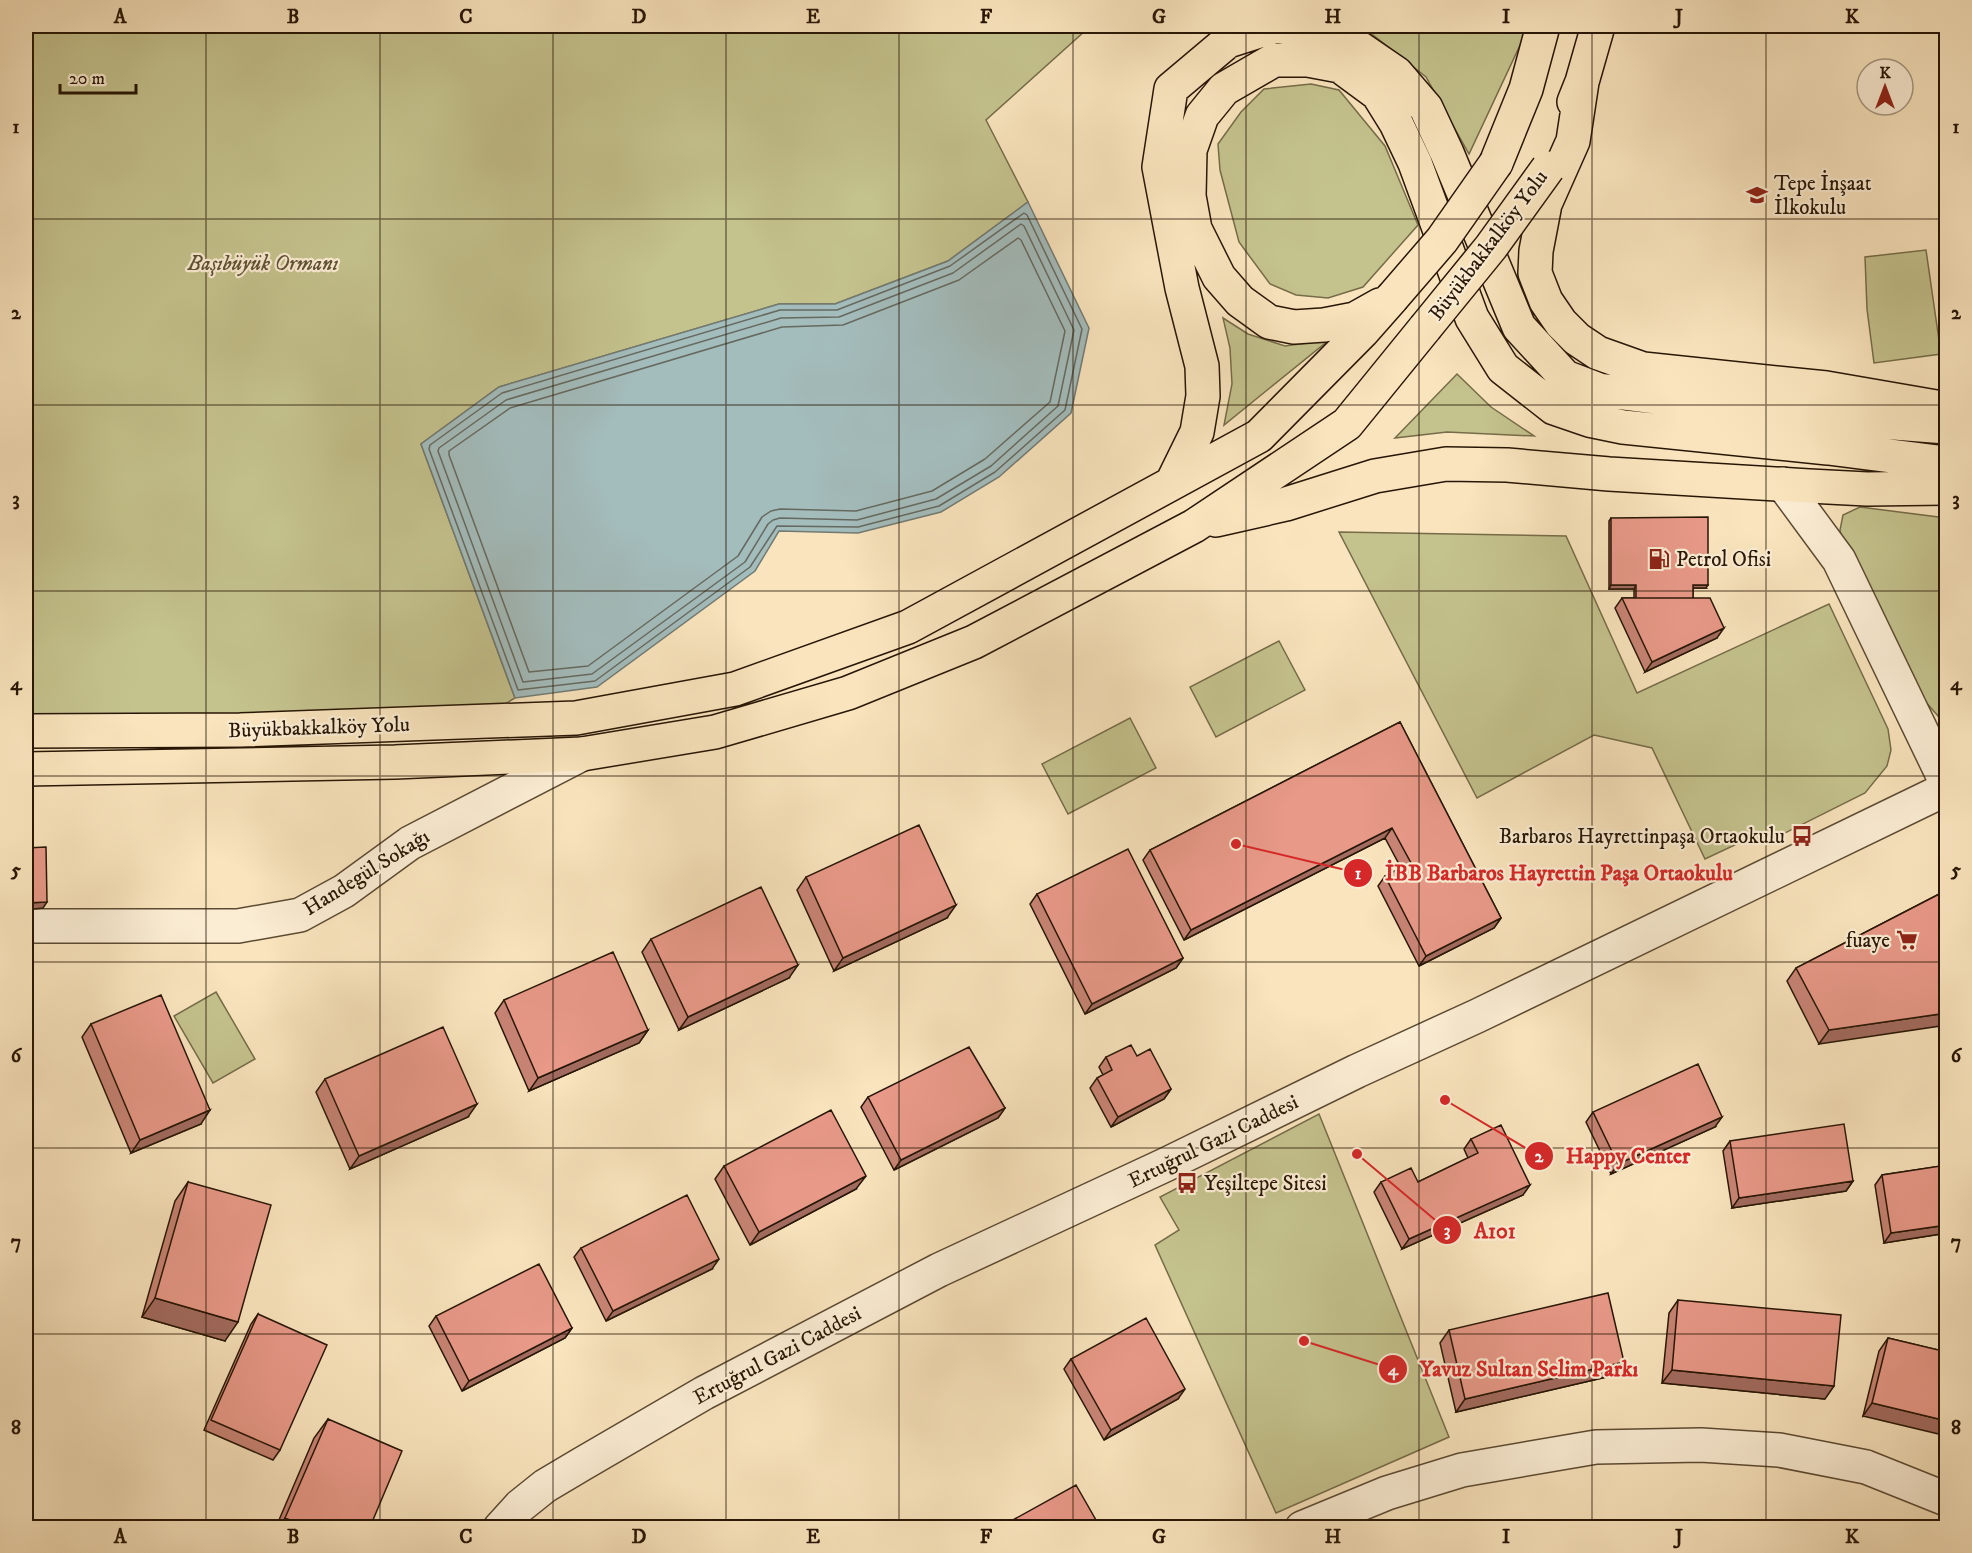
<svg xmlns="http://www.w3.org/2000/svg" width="1972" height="1553" font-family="'IM FELL DW Pica',serif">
	<rect width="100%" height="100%" fill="#f9e4bd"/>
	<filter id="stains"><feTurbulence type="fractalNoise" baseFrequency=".00333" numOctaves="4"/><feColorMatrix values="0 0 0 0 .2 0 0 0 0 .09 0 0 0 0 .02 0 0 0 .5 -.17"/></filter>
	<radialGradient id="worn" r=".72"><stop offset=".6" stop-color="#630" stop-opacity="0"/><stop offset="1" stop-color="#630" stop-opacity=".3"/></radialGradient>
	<path fill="#c4c28d" stroke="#766c49" stroke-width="1.5" d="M26,26H1118L1085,31L986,120L1028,202L948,261L835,304H779L499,387L421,444L515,698L495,710L26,717Z
		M1355,26H1529L1469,154L1426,77L1364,28Z
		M1311,84L1339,90L1385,146L1418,225L1363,287L1328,298L1296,295L1270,284L1239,242L1220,170L1218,144L1241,112L1264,89Z
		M1926,250L1941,354L1874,363L1867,309L1865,257Z
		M1223,318L1248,334L1285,346L1329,340L1224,425L1232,384L1230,348Z
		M1457,374L1491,407L1534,436L1447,432L1395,438Z
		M1860,507L1946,518V725L1924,700L1842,541L1840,530L1843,515Z
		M1339,532L1566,536L1637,693L1829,604L1888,729L1891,750L1887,766L1865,793L1765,843L1741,842L1705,859L1652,748L1594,735L1477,798Z
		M1279,641L1305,690L1216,737L1190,687Z
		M1130,718L1156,768L1068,814L1042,764Z
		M216,992L255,1059L213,1083L174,1016Z
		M1319,1114L1449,1437L1276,1513L1155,1245L1179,1230L1160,1197Z"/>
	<path fill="#a3bcbc" stroke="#727a73" stroke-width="1.5" d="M1028,202L1089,328L1071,413L999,477L941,512L858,533L779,531L755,571L597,687L515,698L421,444L499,387L779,304H835L948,261Z"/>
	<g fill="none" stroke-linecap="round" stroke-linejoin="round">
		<path stroke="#666960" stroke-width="1.5" d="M1024,213L1027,215L1082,329L1065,410L995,472L939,506L858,527L777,526L750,567L595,681L518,690L429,449L430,445L502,393L780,310H837L950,266Z
			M1021,224L1024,226L1074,330L1058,406L991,466L936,499L857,520L780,518L773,520L768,524L745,562L592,674L523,682L438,451L439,448L506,400L781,318L839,317L953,273Z
			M1018,238L1021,240L1065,331L1050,402L985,459L932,491L856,511L780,509L771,511L762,517L738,556L588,666L529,672L449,455V451L510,408L782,327L843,325L959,280Z"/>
		<defs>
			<path id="minor" d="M1783,484L1839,560L1946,782
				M26,926H238L300,915L344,891L410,843L582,754
				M500,1528L520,1506L545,1486L582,1464L704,1393L939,1270L1165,1165L1357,1071L1477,1016L1946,789
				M1302,1528L1387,1493L1462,1470L1596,1447L1701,1445L1779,1450L1866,1467L1946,1499"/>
			<path id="highway" d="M1582,82L1573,141L1545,204L1536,251L1535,273L1546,301L1561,323L1577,339L1598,353L1643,369L1826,388L1936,407
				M1574,102L1582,82L1598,26
				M1496,163L1526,89L1543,26
				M1380,305L1355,319L1324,325L1294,327L1269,322L1240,301L1219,277L1195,229L1189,196L1190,150L1202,116L1224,89L1274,60H1308L1340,66L1378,94L1396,123L1415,163L1472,318L1503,368L1554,408L1589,420L1623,427L1828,448L1946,463
				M1172,483L1197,432L1203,396L1202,366L1182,288L1159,167L1171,89L1228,41L1275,26L1339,34L1396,73L1426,108L1447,153L1519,327L1565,377L1599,390L1804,416L1946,427
				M1216,520L1286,504L1375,476L1446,464L1507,465L1609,474L1809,486L1867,489L1946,488
				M26,731L240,730L576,718L735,689L908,627L1259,436L1362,332L1392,298
				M26,769L395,762L582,754L715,732L848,693L974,642L1194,526L1347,424L1425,328"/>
		</defs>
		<use href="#minor" stroke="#5c4a33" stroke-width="36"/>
		<use href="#highway" stroke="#281605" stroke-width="36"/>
		<use href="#minor" stroke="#fbedd4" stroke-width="33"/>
		<use href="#highway" stroke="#f9e4bd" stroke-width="33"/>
		<defs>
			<path id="highway-bridge" d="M1392,298L1442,240L1496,163
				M1425,328L1491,247L1548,168"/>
		</defs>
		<use href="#highway-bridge" stroke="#281605" stroke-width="36" stroke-linecap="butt"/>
		<use href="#highway-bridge" stroke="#f9e4bd" stroke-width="33"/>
	</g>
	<path fill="#c88475" stroke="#281605" stroke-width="1.5" d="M1611,518L1706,588H1693V598L1717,638L1645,672L1615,608L1622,598H1634V589H1609V521Z
		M1400,722L1501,918L1494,928L1419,966L1378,886L1385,876L1401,868L1385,838L1184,940L1143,860L1150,850Z
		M806,877L947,918L834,971L797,890Z
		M1947,890L1819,1044L1787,981L1796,968Z
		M1037,894L1183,958L1176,968L1085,1014L1030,904Z
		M651,939L789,978L679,1030L642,952Z
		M504,1000L648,1030L639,1043L529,1091L495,1013Z
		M91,1024L201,1124L131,1153L82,1037Z
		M1137,1056L1171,1089L1164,1099L1111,1127L1090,1088L1097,1078L1103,1075L1099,1067L1106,1057Z
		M325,1079L468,1117L350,1169L316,1092Z
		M868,1097L1005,1108L998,1118L894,1170L861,1107Z
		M1593,1112L1715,1127L1611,1174L1586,1122Z
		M1471,1139L1523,1195L1402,1249L1374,1192L1381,1182H1418L1468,1158L1464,1149Z
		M1730,1141L1853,1181L1846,1191L1732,1208L1723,1151Z
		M1947,1165V1233L1884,1243L1875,1185L1882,1175Z
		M724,1166L856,1189L750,1245L715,1179Z
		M188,1182L225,1341L142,1317L175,1201Z
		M581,1248L712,1269L606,1321L574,1257Z
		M1678,1300L1825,1399L1662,1383L1669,1313Z
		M258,1314L280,1450L273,1460L204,1430L251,1324Z
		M436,1316L572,1328L565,1338L462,1391L429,1326Z
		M1449,1330L1615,1375L1456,1412L1440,1343Z
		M1888,1338L1947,1352L1863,1416L1879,1351Z
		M1071,1359L1178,1399L1104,1440L1064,1369Z
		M328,1419L370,1527H276L314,1438Z"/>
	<path fill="#a26b5f" stroke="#281605" stroke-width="1.5" d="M1611,585H1636L1634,589H1609Z
		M1693,585H1708L1706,588H1691Z
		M1724,628L1717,638L1645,672L1652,662Z
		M1392,828L1385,838L1184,940L1191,930Z
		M47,902L43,908L26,910V903Z
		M956,905L947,918L834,971L843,958Z
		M1501,918L1494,928L1419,966L1426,956Z
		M1183,958L1176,968L1085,1014L1092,1004Z
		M798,965L789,978L679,1030L688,1017Z
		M1947,1013V1025L1819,1044L1829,1030Z
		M648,1030L639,1043L529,1091L538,1078Z
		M1171,1089L1164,1099L1111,1127L1118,1117Z
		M477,1104L468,1117L350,1169L359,1156Z
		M1005,1108L998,1118L894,1170L901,1160Z
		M210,1110L201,1124L131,1153L140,1140Z
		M1722,1117L1715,1127L1611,1174L1618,1164Z
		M866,1176L856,1189L750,1245L759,1232Z
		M1853,1181L1846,1191L1732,1208L1739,1198Z
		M1530,1185L1523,1195L1402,1249L1409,1239Z
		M1947,1225V1233L1884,1243L1891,1233Z
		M719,1259L712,1269L606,1321L613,1311Z
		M155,1298L238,1322L225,1341L142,1317Z
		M572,1328L565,1338L462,1391L469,1381Z
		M1624,1362L1615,1375L1456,1412L1465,1399Z
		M1672,1370L1834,1386L1825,1399L1662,1383Z
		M1185,1389L1178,1399L1104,1440L1111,1430Z
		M1872,1403L1947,1421V1436L1863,1416Z
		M285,1518L308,1527H279Z"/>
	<path fill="#e89988" stroke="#281605" stroke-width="1.5" d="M1708,517V585H1693V598H1636V585H1611V518Z
		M1622,598H1710L1724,628L1652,662Z
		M1400,722L1501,918L1426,956L1385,876L1411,863L1392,828L1191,930L1150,850Z
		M919,825L956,905L843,958L806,877Z
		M46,847L47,902L26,903V848Z
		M1128,849L1183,958L1092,1004L1037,894Z
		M761,887L798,965L688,1017L651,939Z
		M1947,890V1013L1829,1030L1796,968Z
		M613,952L648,1030L538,1078L504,1000Z
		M161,995L210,1110L140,1140L91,1024Z
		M443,1027L477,1104L359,1156L325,1079Z
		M1131,1045L1137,1056L1150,1049L1171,1089L1118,1117L1097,1078L1112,1070L1106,1057Z
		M969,1047L1005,1108L901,1160L868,1097Z
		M1698,1064L1722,1117L1618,1164L1593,1112Z
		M831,1110L866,1176L759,1232L724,1166Z
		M1844,1124L1853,1181L1739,1198L1730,1141Z
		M1501,1125L1530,1185L1409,1239L1381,1182L1411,1168L1418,1182L1478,1153L1471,1139Z
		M1947,1165V1225L1891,1233L1882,1175Z
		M188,1182L271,1205L238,1322L155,1298Z
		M687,1195L719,1259L613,1311L581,1248Z
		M539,1264L572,1328L469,1381L436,1316Z
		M1608,1293L1624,1362L1465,1399L1449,1330Z
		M1678,1300L1841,1315L1834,1386L1672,1370Z
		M258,1314L327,1345L280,1450L211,1420Z
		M1146,1318L1185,1389L1111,1430L1071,1359Z
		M1888,1338L1947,1352V1421L1872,1403Z
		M328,1419L402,1451L370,1527H308L285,1518Z
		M1076,1485L1100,1527H1003L1002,1526Z"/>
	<path fill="none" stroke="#281605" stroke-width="1.5" stroke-opacity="0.55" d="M206,26V1528M380,26V1528M553,26V1528M726,26V1528M899,26V1528M1073,26V1528M1246,26V1528M1419,26V1528M1592,26V1528M1766,26V1528M26,219H1946M26,405H1946M26,591H1946M26,776H1946M26,962H1946M26,1148H1946M26,1334H1946"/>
	<defs>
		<symbol id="school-bare" viewBox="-9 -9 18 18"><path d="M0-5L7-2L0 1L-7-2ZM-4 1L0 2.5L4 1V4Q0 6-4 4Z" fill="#8f2418" stroke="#fbedd4" stroke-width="2.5" paint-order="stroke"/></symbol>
		<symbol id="fuel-bare" viewBox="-9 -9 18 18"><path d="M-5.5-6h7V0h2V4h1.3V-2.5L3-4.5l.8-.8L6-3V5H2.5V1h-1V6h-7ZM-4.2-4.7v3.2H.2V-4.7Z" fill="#8f2418" stroke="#fbedd4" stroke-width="2.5" paint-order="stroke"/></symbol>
		<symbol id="bus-bare" viewBox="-9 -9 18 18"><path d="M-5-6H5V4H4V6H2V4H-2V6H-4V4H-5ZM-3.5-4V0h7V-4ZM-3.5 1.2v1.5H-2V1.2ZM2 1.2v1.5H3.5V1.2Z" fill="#8f2418" stroke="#fbedd4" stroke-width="2.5" paint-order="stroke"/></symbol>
		<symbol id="supermarket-bare" viewBox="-9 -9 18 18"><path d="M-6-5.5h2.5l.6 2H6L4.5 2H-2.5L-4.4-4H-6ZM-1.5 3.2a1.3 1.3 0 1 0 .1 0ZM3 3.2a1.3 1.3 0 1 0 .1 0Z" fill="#8f2418" stroke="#fbedd4" stroke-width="2.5" paint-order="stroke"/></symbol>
	</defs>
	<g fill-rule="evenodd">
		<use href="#school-bare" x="1742" y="180" width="30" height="30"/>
		<use href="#fuel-bare" x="1644" y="544" width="30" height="30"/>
		<use href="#bus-bare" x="1787" y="821" width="30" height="30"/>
		<use href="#supermarket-bare" x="1892" y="925" width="30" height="30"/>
		<use href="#bus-bare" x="1172" y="1168" width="30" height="30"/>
	</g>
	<g text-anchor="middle" stroke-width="4.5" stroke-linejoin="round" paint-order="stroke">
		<g font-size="21" fill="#281605" stroke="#fbedd4" text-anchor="start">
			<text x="1774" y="190">Tepe İnşaat<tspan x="1774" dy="24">İlkokulu</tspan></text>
			<text x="1676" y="566">Petrol Ofisi</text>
			<text x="1785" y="843" text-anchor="end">Barbaros Hayrettinpaşa Ortaokulu</text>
			<text x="1890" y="947" text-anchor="end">fuaye</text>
			<text x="1204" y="1190">Yeşiltepe Sitesi</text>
		</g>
		<g font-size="21" fill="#281605" stroke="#fbedd4">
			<text transform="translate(1488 245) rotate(-53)" y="7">Büyükbakkalköy Yolu</text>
			<text transform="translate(319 727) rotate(-2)" y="7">Büyükbakkalköy Yolu</text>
			<text transform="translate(366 872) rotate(-32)" y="7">Handegül Sokağı</text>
			<text transform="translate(1213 1141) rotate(-26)" y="7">Ertuğrul Gazi Caddesi</text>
			<text transform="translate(777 1355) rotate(-28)" y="7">Ertuğrul Gazi Caddesi</text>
		</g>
		<g font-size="21" font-style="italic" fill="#5f5235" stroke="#fbedd4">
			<text x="263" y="270">Başıbüyük Ormanı</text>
		</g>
	</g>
	<path fill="none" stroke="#d62828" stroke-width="2" d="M1236 844L1358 873M1445 1100L1539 1156M1357 1154L1447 1230M1304 1341L1393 1369"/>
	<g fill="#d62828" stroke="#fbedd4" stroke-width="2">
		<circle cx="1236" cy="844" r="6"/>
		<circle cx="1445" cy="1100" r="6"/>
		<circle cx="1357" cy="1154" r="6"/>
		<circle cx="1304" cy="1341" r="6"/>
		<circle cx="1358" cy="873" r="15"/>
		<circle cx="1539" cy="1156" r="15"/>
		<circle cx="1447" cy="1230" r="15"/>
		<circle cx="1393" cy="1369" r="15"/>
	</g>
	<g font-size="18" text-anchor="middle" font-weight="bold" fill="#fff">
		<text x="1358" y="879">1</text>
		<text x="1539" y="1162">2</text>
		<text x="1447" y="1236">3</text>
		<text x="1393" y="1375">4</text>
	</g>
	<g font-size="22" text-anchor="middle" font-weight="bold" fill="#d62828" stroke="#fbedd4" stroke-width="4.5" stroke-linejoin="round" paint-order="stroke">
		<text x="1559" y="880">İBB Barbaros Hayrettin Paşa Ortaokulu</text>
		<text x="1628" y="1163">Happy Center</text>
		<text x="1495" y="1238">A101</text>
		<text x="1529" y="1376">Yavuz Sultan Selim Parkı</text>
	</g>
	<rect width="1972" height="1553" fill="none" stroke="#f9e4bd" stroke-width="66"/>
	<g transform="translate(1885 87)"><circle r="28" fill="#fbedd4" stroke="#a79781" stroke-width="1.5"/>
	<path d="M0-4.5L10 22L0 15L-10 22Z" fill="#8f2418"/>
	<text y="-9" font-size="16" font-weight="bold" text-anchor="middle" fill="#281605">K</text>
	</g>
	<path d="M60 84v9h76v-9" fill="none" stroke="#281605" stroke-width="3"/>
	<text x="69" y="84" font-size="18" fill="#281605" stroke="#fbedd4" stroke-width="4.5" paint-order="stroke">20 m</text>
	<rect x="33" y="33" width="1906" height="1487" fill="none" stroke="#281605" stroke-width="2"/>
	<g font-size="20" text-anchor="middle" font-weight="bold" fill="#281605">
		<text x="120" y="23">A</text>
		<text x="293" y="23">B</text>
		<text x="466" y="23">C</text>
		<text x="639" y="23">D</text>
		<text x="813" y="23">E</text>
		<text x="986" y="23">F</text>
		<text x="1159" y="23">G</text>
		<text x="1333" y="23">H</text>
		<text x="1506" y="23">I</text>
		<text x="1679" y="23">J</text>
		<text x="1852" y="23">K</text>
		<text x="16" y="133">1</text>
		<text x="1956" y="133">1</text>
		<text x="16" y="319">2</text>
		<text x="1956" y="319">2</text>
		<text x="16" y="505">3</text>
		<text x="1956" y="505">3</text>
		<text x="16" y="690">4</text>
		<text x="1956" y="690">4</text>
		<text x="16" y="876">5</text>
		<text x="1956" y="876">5</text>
		<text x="16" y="1062">6</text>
		<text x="1956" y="1062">6</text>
		<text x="16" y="1248">7</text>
		<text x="1956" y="1248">7</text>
		<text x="16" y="1434">8</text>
		<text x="1956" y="1434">8</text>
		<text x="120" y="1543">A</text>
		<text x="293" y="1543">B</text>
		<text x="466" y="1543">C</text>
		<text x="639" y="1543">D</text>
		<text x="813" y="1543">E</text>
		<text x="986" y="1543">F</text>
		<text x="1159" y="1543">G</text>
		<text x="1333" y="1543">H</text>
		<text x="1506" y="1543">I</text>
		<text x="1679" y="1543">J</text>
		<text x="1852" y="1543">K</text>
	</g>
	<rect width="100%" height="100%" filter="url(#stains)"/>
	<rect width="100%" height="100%" fill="url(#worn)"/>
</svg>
